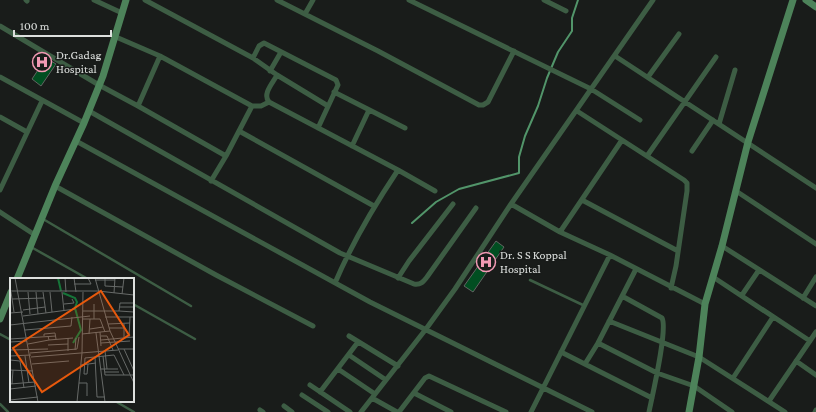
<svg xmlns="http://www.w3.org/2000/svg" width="816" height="412" font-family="'Crimson Pro',serif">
	<rect width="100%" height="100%" fill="#191c1a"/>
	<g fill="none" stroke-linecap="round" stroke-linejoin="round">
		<path stroke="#52956a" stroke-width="2" d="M412,223L436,202L459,189L519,173V157L525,136L538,106L547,78L558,52L572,31V18L578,0"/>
	</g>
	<path fill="#014e21" stroke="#616562" d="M46,58L56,64L41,86L32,79Z
		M496,241L504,247L473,292L464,286Z"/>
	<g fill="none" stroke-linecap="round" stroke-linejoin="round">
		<path stroke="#3d5d44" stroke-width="2.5" d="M43,219L191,306
			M31,247L88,279
			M530,280L585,306
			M133,304L195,339
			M0,334L11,340
			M115,401L134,412
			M0,404L8,412"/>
		<path stroke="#3d5d44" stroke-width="5" d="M26,0L27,1
			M94,0L122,13
			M145,0L253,58L277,75L328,106
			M277,0L378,51L479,105H483L488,102L514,51
			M409,0L591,89L640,120
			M544,0L566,11
			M305,14L313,0
			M0,26L99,85L138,106L226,156
			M116,37L160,56L252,106H261L269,102
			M615,56L816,188
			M253,58L259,46L264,43L336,80L338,85L318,128
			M270,71L281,52
			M277,75C273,83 262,94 269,102L398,170L435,191
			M0,77L84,123
			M648,77L679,34
			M334,92L405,128
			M138,106L160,56
			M89,111L340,253L414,284C421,285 423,282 427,277L476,208
			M577,111L684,180L687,183V191L676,266L671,288
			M0,117L27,132
			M719,124L735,70
			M239,131L374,206
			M76,141L370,302L592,412
			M352,146L369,110
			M692,151L713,120
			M647,156L716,57
			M211,181L226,156L252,106
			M55,186L216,275L313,326
			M0,190L42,101
			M736,191L816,244
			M582,200L678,251
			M511,204L560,232L610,255L705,304
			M0,212L35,235
			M560,232L622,140
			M722,246L816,306
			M713,277L810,341
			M398,278L409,261L453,204
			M335,283C352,243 374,206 398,170
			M742,295L759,270
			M622,296L662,318C668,329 652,397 649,412
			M803,298L816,277
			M609,321L699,357L785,412
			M349,336L398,366
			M598,343L657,373L694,386L732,412
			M561,352L652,398
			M349,355L386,380
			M796,361L816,375
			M585,364L598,343L636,269
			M338,369L375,394
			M733,378L773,317
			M310,385L350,412
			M320,392L358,342
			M414,393L451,412
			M302,395L328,412
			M372,398L397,412
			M769,401L816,332
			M284,406L292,412
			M260,410L263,412
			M361,412L426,329L455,289L511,204L653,0
			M399,412L425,378L429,376L506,412
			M531,412L610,255
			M815,412L816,410"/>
		<path stroke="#4d835a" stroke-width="7" d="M806,0L816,7
			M17,279L55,186L84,123L103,76L126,0
			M0,319L11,292
			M689,412L699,357L705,304L722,246L748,142L793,0"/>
	</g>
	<defs>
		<symbol id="hospital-ring" viewBox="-11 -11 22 22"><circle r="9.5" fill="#191c1a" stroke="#f19ab4" stroke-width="1.5"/><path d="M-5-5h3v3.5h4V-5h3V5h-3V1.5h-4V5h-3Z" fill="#f19ab4"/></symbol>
	</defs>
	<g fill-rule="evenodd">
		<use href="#hospital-ring" x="31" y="51" width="22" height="22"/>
		<use href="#hospital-ring" x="475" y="251" width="22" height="22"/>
	</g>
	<g text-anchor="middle" stroke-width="3" stroke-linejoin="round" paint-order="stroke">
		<g font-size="12" fill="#dde0de" stroke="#191c1a" text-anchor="start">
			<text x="56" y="59">Dr.Gadag<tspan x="56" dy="14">Hospital</tspan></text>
			<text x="500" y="259">Dr. S S Koppal<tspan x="500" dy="14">Hospital</tspan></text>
		</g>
	</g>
	<g transform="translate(10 278)">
		<rect width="124" height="124" fill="#191c1a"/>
		<path fill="none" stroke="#167539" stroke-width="2" d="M48,0L51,13M53,15L65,20L67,24L65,30L71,52L63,65"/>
		<path fill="none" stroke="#676a68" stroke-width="1" d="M5,0L28,124M55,0L56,14M64,0L66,14M85,0L100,53L124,105M95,0V8L113,9M85,2H105M64,6H81L78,0M0,13H88L124,17M1,14L4,34M18,14L20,36M26,14L28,36M33,14L36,35M40,14L42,34M52,14L54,33M104,15L105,0M112,16L114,0M2,21L34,20M124,25H110L109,33L124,34M54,26L64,25L62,21M109,29H124M13,32L35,29M73,33H109M0,35L13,34M13,38L65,31M95,39H124M73,41H90L95,54M84,41V26M98,46L120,45M0,47L80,38M99,50H114M80,51L93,49M15,52L61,48L62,39M90,54L91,68M86,55L95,124M72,56L100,53M79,56L80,41M34,58V56L45,55L46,61M38,58L39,62L63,60M91,58H97L103,72M114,59V46M119,59L120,39M58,60V73M0,61L46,58M91,62L124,59M0,64L17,63M91,65L120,63M18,66L39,62M38,67L58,66M108,71H124M114,71L124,93M0,72L38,71M65,72L66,60M95,73L97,91M20,75L67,71L69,59M0,78L21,77M15,78L19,105M93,78L95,97H124M21,79L108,72M85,79L87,119H95M0,82L10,83L14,110M22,86L59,83M71,87L86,85M90,91H108M0,92L23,93M95,94H109M74,96L75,80L104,77L114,97M74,96H77L78,86M69,105H77V118M0,106L25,104M2,106L3,92M0,111L26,108M0,122L28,119M67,124L72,75L73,14"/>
		<path fill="#e8590c" fill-opacity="0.15" stroke="#e8590c" stroke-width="2" d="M91,13L119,57L32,114L3,70Z"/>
		<rect width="124" height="124" fill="none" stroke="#dde0de" stroke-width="2"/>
	</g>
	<path d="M14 30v6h97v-6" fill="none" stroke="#dde0de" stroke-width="2"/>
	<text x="20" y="30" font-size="12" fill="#dde0de" stroke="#191c1a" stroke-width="3" paint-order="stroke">100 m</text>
</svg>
